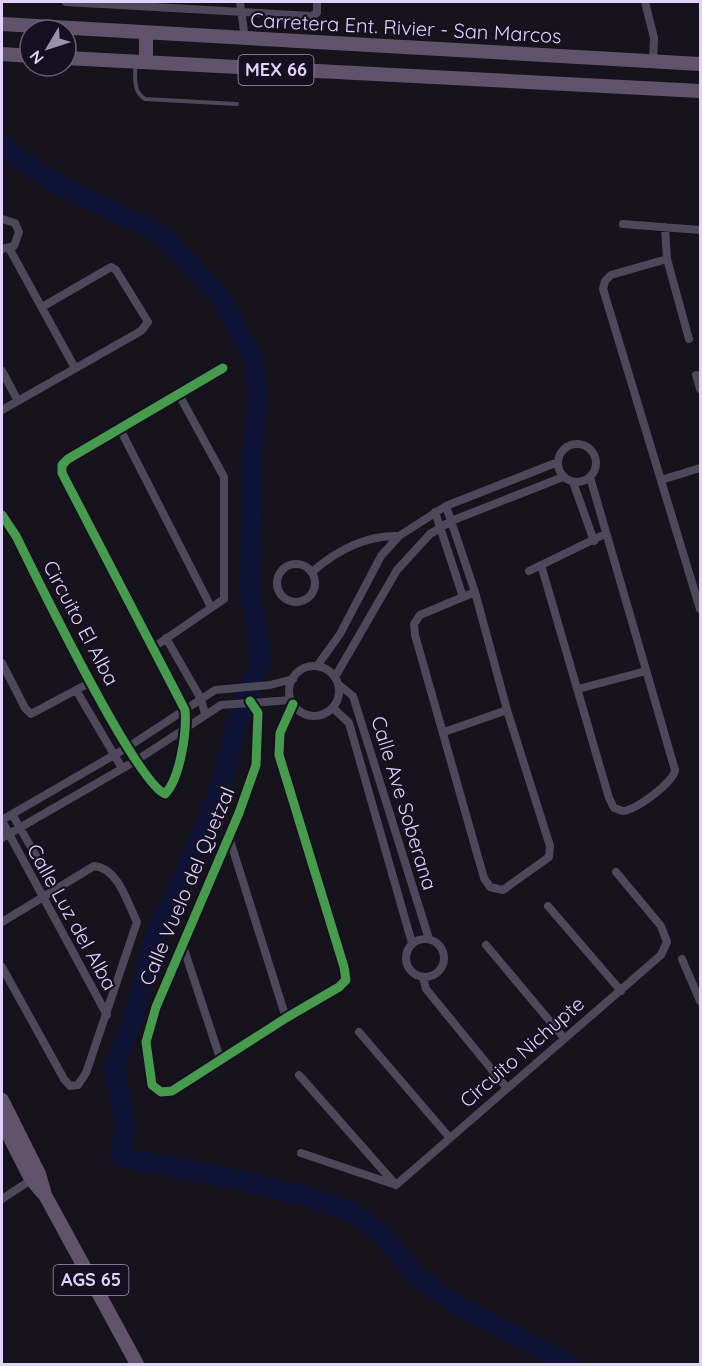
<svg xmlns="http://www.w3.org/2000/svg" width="702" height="1366" font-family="Quicksand,sans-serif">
	<rect width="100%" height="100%" fill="#17131c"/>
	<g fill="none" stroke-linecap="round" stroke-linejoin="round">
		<path stroke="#0f1437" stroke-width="20" d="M2,144L20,160L63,187L161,234L220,297L253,358L258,394L252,453L250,591L261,658L235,729L224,775L207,822L152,944L133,1019L114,1067L125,1122L120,1157L225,1177L305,1196L350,1211L381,1233L417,1277L462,1308L569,1364"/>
		<path stroke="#4d495b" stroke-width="4" d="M135,64C136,77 132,91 145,99L237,104"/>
		<path stroke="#4d495b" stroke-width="8" d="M66,2L311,16L317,13V2
			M240,2L245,39
			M645,2L654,38L653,61
			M2,219L15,223L19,232L14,246L2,249
			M623,224L700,230
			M665,227L667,259L689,339
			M9,248L75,368
			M667,259L611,275L605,281L603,289L700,609
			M2,371L18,401
			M696,375L700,389
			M2,410L141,331L148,322L116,270L111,267L42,307
			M120,429L211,607
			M558 463a19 19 0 1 1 38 0a19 19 0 1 1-38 0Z
			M661,480L700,468
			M573,482L594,541
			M446,506L475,592L507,710L550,846L549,857L503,890L490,887L484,878L415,635L414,624L420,615L475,592
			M435,512L463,597
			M2,515L16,536C37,578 134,780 165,794C180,779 187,732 185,710L62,473V465L68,459L223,368
			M277 583a19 19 0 1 1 38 0a19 19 0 1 1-38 0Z
			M541,565L609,798L614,808C616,808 621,811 623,811C636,810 674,782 675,770L590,477
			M529,571L605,534
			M312,572C336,551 366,535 399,536
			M166,638L201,699L205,714
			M154,647L224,599V477L178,393
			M2,663L25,708L31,714L91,682
			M317,666L340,634L381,556L399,536L446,506L558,462
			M289 691a25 25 0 1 1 50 0a25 25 0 1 1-50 0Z
			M335,677L397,570L430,534L451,521L563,477
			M338,684L353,696L429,939
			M578,689L646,671
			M76,690L122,768
			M250,701L258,713L256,765L239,813L156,1007L146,1042L152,1085L161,1092L172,1091L286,1018L339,987L346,980L344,967L279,755L280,733L293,704
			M333,708L349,723L412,943
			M444,732L507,710
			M12,814L55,889
			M2,820L128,747L215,690L270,685L293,679
			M2,821L107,1015
			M228,834L286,1018
			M2,838L137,760L221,705L291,700
			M548,906L621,991
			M2,922L94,866C118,868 127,902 137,922L86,1073L78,1085L70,1086L64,1079L2,967
			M406 958a19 19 0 1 1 38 0a19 19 0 1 1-38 0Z
			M182,943L221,1061
			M486,945L564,1038
			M682,959L700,1001
			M423,977L426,989L506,1087
			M359,1032L449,1137
			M299,1075L396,1185
			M301,1153L396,1185
			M396,1185L661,955L667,942L661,926L616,872
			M2,1199L34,1178"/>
		<path stroke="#62536c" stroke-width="14" d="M2,24L700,64
			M146,33V62
			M2,54L30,56
			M66,58L700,91
			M2,1100L39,1174L45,1195L137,1364
			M2,1122L31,1179L42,1192"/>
		<defs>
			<path id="cycleway" d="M2,515L16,536C37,578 134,780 165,794C180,779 187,732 185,710L62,473V465L68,459L223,368
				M250,701L258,713L256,765L239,813L156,1007L146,1042L152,1085L161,1092L172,1091L286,1018L339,987L346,980L344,967L279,755L280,733L293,704"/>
		</defs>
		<use href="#cycleway" stroke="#160f20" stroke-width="13"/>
		<use href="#cycleway" stroke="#469c4c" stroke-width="9"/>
	</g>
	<g text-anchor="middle" stroke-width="4.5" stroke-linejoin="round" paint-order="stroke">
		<g fill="#160f20" stroke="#a398b9" stroke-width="1.5">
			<rect x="238.5" y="55" width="75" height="30" rx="4.5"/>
			<rect x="53.5" y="1265" width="75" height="30" rx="4.5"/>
		</g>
		<g font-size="18" font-weight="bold" fill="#e0d2fb">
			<text x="276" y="76">MEX 66</text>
			<text x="91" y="1286">AGS 65</text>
		</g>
		<g font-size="20" fill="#e0d2fb" stroke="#160f20">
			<text transform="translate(406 28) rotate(3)" y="7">Carretera Ent. Rivier - San Marcos</text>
			<text transform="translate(81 623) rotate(62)" y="7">Circuito El Alba</text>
			<text transform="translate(404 803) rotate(73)" y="7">Calle Ave Soberana</text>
			<text transform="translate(187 886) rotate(-67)" y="7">Calle Vuelo del Quetzal</text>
			<text transform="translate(72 917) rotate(61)" y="7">Calle Luz del Alba</text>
			<text transform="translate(522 1052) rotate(-41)" y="7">Circuito Nichupte</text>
		</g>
	</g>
	<rect width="702" height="1366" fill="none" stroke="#e0d2fb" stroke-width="6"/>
	<g transform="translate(48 48) rotate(231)"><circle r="28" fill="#160f20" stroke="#675d78" stroke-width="1.5"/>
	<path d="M0-4.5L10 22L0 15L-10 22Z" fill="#9a8fad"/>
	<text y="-9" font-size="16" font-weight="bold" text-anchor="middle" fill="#e0d2fb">N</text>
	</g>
</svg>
